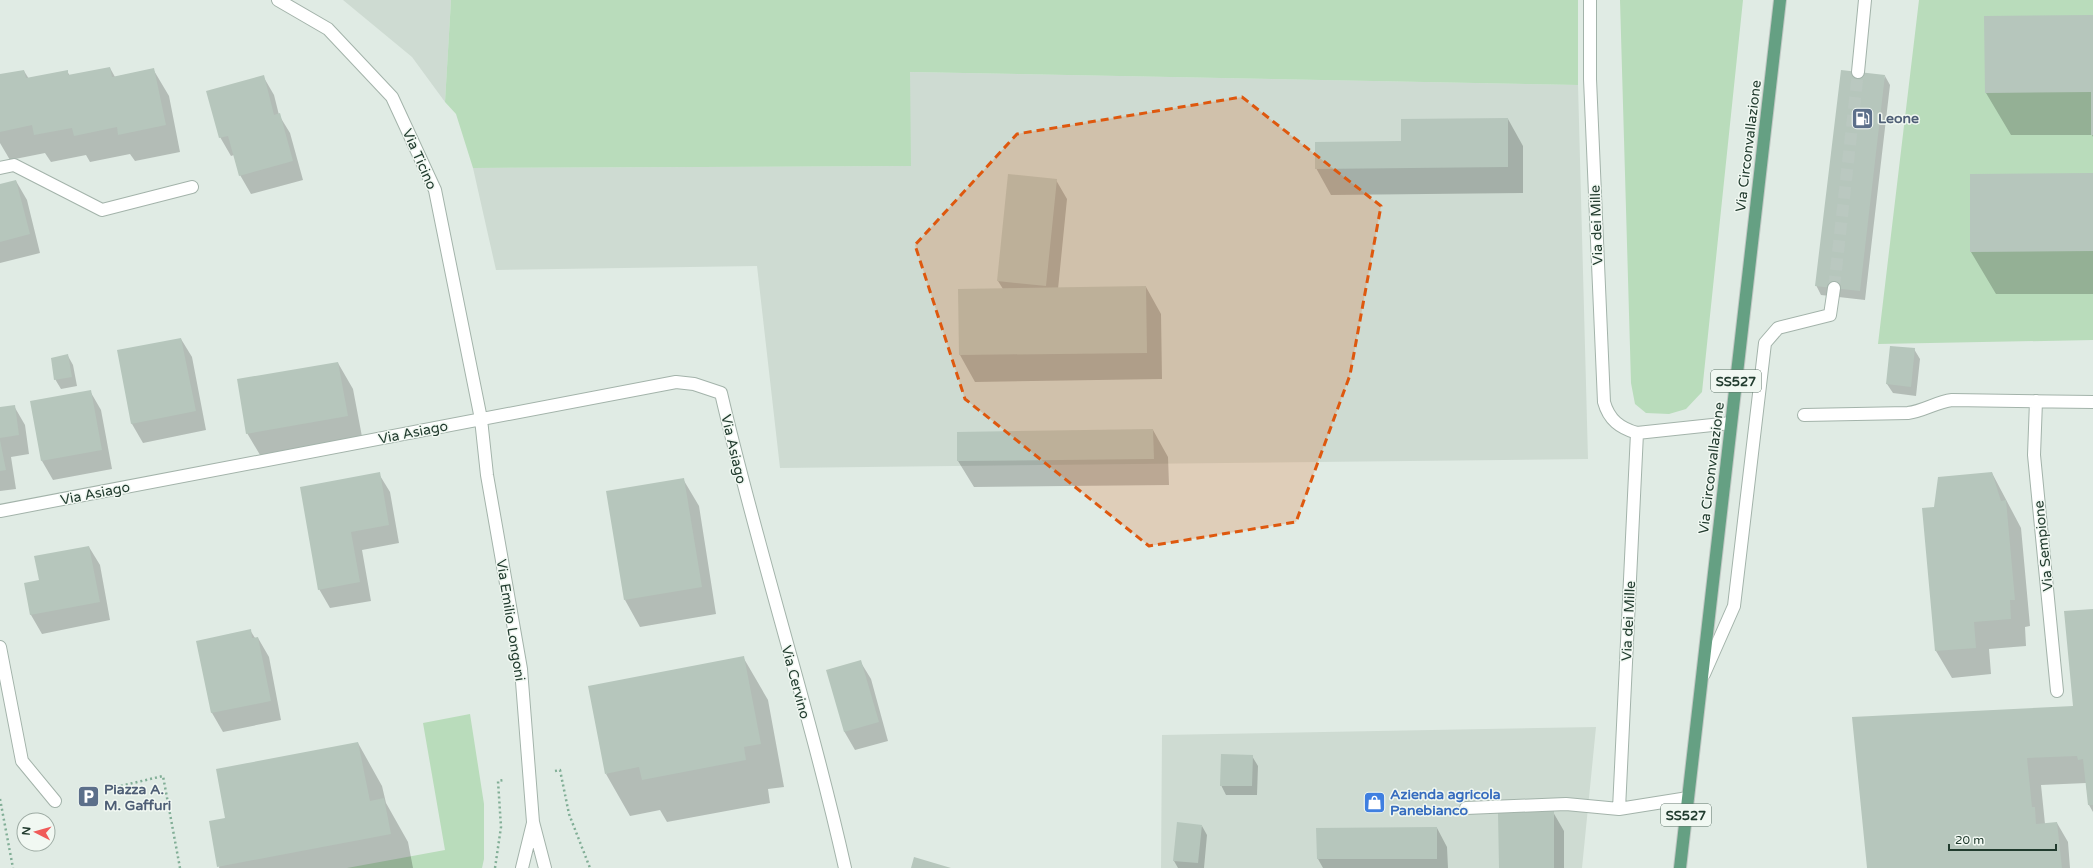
<svg xmlns="http://www.w3.org/2000/svg" width="2093" height="868" font-family="'Varela Round',sans-serif">
	<rect width="100%" height="100%" fill="#e0ebe4"/>
	<path fill="#cedbd2" d="M343,0H451L445,102L412,57Z
		M909,72L1578,85L1588,459L780,468L757,266L496,270L473,168L910,166Z
		M1596,727L1582,868H1161L1162,735Z"/>
	<path fill="#b9dcbb" d="M451,0H1578V85L910,72L911,166L473,168L456,114L445,102Z
		M1620,0H1743L1702,392L1686,409L1669,414L1646,413L1635,404L1631,383Z
		M1919,0H2093V340L1878,344Z
		M470,714L484,804V859L482,868H347L445,850L423,723Z"/>
	<path fill="#0003" d="M2093,16V137L2092,135H2011L1986,93L1985,17Z
		M110,68L115,77L153,69L169,96L180,152L135,161L130,154L90,162L86,155L51,162L45,153L10,160L0,143V75L24,71L29,79L67,71L70,76Z
		M263,76L274,95L279,115L290,133L303,180L251,194L240,175L234,155L231,156L220,137Z
		M1885,76L1890,85L1865,300L1821,295L1816,285Z
		M1508,119L1523,146V193L1331,195L1316,168L1402,142Z
		M2093,174V294H1996L1971,252V175Z
		M1056,180L1067,199L1058,289L1146,287L1161,314L1162,379L975,382L960,355L959,290L1003,289L998,281Z
		M16,181L27,200L40,253L0,263V185Z
		M181,339L192,357L206,430L143,443L132,424L118,351Z
		M1914,349L1920,359L1916,396L1893,393L1887,384Z
		M68,356L73,365L77,386L61,389L55,379Z
		M338,363L353,389L363,442L263,460L247,433Z
		M90,391L101,410L112,469L53,480L42,461L31,402Z
		M14,406L25,425L29,454L11,457L16,489L0,491V408Z
		M1153,430L1168,457L1169,485L974,487L958,461Z
		M1992,473L2021,528L2030,626L2025,627L2026,646L1989,649L1991,674L1952,678L1936,651L1923,509L1935,508Z
		M379,474L390,492L399,543L362,550L371,601L330,608L319,589Z
		M683,479L699,506L716,614L640,627L625,600Z
		M89,547L100,565L110,620L42,634L31,615L25,584L40,581Z
		M2093,610V812L2089,805L2086,783L2041,785L2045,824L2057,823L2068,842L2070,868H1868L2074,707Z
		M250,630L255,638H258L269,657L281,720L223,732L212,713L197,642Z
		M743,657L768,700L784,787L768,789L770,803L667,822L660,810L630,816L606,774Z
		M860,661L871,679L888,741L855,750L844,731Z
		M358,743L382,786L386,803L408,842L413,868H219L226,819Z
		M1252,756L1258,766L1257,795H1226L1221,785Z
		M1553,812L1564,831V868H1500Z
		M1202,826L1207,835L1204,868H1178L1174,861Z
		M1437,828L1447,847L1448,868H1323L1318,859Z"/>
	<path fill="#b6c6bc" d="M2093,15V135H2091V92L1985,93L1984,16Z
		M110,67L112,77L154,68L166,125L118,135L117,127L74,136L72,128L34,135L32,125L0,132V74L24,70L26,78L68,70V75Z
		M1841,70L1885,75L1860,291L1815,286Z
		M264,75L274,115L280,113L293,161L239,176L228,136L219,138L206,91Z
		M1508,118V167L1315,169V142L1401,141V119Z
		M2093,173V251L1970,252V174Z
		M1008,174L1057,179L1046,286L997,281Z
		M16,180L30,234L0,242V184Z
		M1146,286L1147,353L959,355L958,289Z
		M181,338L196,411L131,424L117,350Z
		M1890,346L1915,348L1911,387L1886,384Z
		M68,354L72,377L54,380L51,358Z
		M338,362L348,416L246,434L237,379Z
		M91,390L102,450L41,461L30,401Z
		M15,405L19,435L0,438V407Z
		M1153,429L1154,459L957,461V432Z
		M0,440L6,470L0,471Z
		M380,472L389,525L351,532L360,582L318,590L300,487Z
		M1992,472L2001,501L2006,500L2015,600H2010L2011,619L1974,622L1976,648L1935,651L1922,508L1934,507L1938,477Z
		M684,478L702,587L624,600L606,491Z
		M89,546L100,602L30,615L24,583L39,580L34,556Z
		M2093,609V805H2088L2083,759L2078,760L2077,756L2027,758L2032,807H2035L2036,824L2057,822L2062,868H1867L1852,717L2073,706L2064,611Z
		M251,629L252,638L258,637L271,701L211,713L196,641Z
		M744,656L761,744L744,747L746,760L642,780L639,767L605,774L588,686Z
		M861,660L879,722L844,732L826,670Z
		M358,742L370,801L384,798L391,834L217,867L209,821L225,818L216,769Z
		M1221,754L1253,755L1252,786H1220Z
		M1554,811V868H1499L1498,812Z
		M1177,822L1202,825L1198,863L1173,861Z
		M1437,827V859H1317L1316,828Z
		M914,857L951,868H911Z"/>
	<g fill="none" stroke-linecap="round" stroke-linejoin="round">
		<path stroke="#bac8c0" stroke-width="12" stroke-dasharray="12 6" stroke-linecap="butt" d="M1834,288L1858,72"/>
		<defs>
			<path id="minor" d="M278,0L328,29L392,97L435,190L481,419L487,475L521,669L533,822L545,868
				M1590,0V79L1604,402C1609,420 1620,428 1637,433L1731,423
				M1858,72L1865,0
				M0,168L14,165L102,210L192,187
				M2036,401L2034,455L2057,691
				M1804,415L1908,413C1924,411 1936,402 1952,400L2093,402
				M0,511L676,382L694,384L721,393C758,552 809,708 845,868
				M0,647L22,761L55,801
				M1704,674L1734,606L1765,343L1778,328L1830,315L1834,288
				M1466,808L1566,804L1619,809L1688,798
				M1619,809L1637,433
				M522,868L533,823"/>
			<path id="major" d="M1680,868L1780,0"/>
		</defs>
		<use href="#minor" stroke="#a3b3aa" stroke-width="14"/>
		<use href="#major" stroke="#c1c8c4" stroke-width="14"/>
		<path stroke="#81ae96" stroke-width="2.5" stroke-dasharray="2 3" stroke-linecap="butt" d="M555,771L560,770L569,814L590,868
			M116,787L163,776L180,868
			M0,799L13,868
			M495,868L501,827L498,781L504,780"/>
		<use href="#minor" stroke="#fff" stroke-width="12"/>
		<use href="#major" stroke="#65a083" stroke-width="12"/>
	</g>
	<path fill="#de580e" fill-opacity="0.2" stroke="#de580e" stroke-width="3" stroke-dasharray="8 5" stroke-linejoin="round" d="M1242,97L1381,206L1350,375L1296,522L1149,546L965,399L915,245L1017,134Z"/>
	<defs>
		<symbol id="fuel-square" viewBox="-11 -11 22 22"><rect x="-9" y="-9" width="18" height="18" rx="4" fill="#5c6f8a" stroke="#f1f8f2"/><path d="M-5.5-6h7V0h2V4h1.3V-2.5L3-4.5l.8-.8L6-3V5H2.5V1h-1V6h-7ZM-4.2-4.7v3.2H.2V-4.7Z" fill="#fff"/></symbol>
		<symbol id="parking-square" viewBox="-11 -11 22 22"><rect x="-9" y="-9" width="18" height="18" rx="4" fill="#5c6f8a" stroke="#f1f8f2"/><path d="M-3.5-5.5H1a3.5 3.5 0 0 1 0 7H-1V5.5H-3.5ZM-1-3.4V-.6H.8a1.4 1.4 0 0 0 0-2.8Z" fill="#fff"/></symbol>
		<symbol id="shop-square" viewBox="-11 -11 22 22"><rect x="-9" y="-9" width="18" height="18" rx="4" fill="#3f7fe0" stroke="#f1f8f2"/><path d="M-5-2.5h2.3a2.7 3.5 0 0 1 5.4 0H5L5.5 6h-11ZM-1.5-2.5h3a1.5 2.3 0 0 0-3 0Z" fill="#fff"/></symbol>
	</defs>
	<g fill-rule="evenodd">
		<use href="#fuel-square" x="1850" y="106" width="25" height="25"/>
		<use href="#parking-square" x="76" y="784" width="25" height="25"/>
		<use href="#shop-square" x="1362" y="790" width="25" height="25"/>
	</g>
	<g text-anchor="middle" stroke-width="3" stroke-linejoin="round" paint-order="stroke">
		<g fill="#f1f8f2" stroke="#5f7469" stroke-width="1">
			<rect x="1711" y="370" width="50" height="22" rx="3"/>
			<rect x="1661" y="804" width="50" height="22" rx="3"/>
		</g>
		<g font-size="13" font-weight="bold" fill="#213b2e">
			<text x="1736" y="386">SS527</text>
			<text x="1686" y="820">SS527</text>
		</g>
		<g font-size="14" font-weight="bold" fill="#4e5e75" stroke="#f1f8f2" text-anchor="start">
			<text x="1878" y="123">Leone</text>
			<text x="104" y="794">Piazza A.<tspan x="104" dy="16">M. Gaffuri</tspan></text>
		</g>
		<g font-size="14" fill="#213b2e" stroke="#f1f8f2">
			<text transform="translate(1748 146) rotate(-83)" y="5">Via Circonvallazione</text>
			<text transform="translate(420 159) rotate(66)" y="5">Via Ticino</text>
			<text transform="translate(1596 225) rotate(-92)" y="5">Via dei Mille</text>
			<text transform="translate(413 432) rotate(-11)" y="5">Via Asiago</text>
			<text transform="translate(734 449) rotate(77)" y="5">Via Asiago</text>
			<text transform="translate(1711 468) rotate(-83)" y="5">Via Circonvallazione</text>
			<text transform="translate(95 493) rotate(-11)" y="5">Via Asiago</text>
			<text transform="translate(2043 546) rotate(-96)" y="5">Via Sempione</text>
			<text transform="translate(511 620) rotate(81)" y="5">Via Emilio Longoni</text>
			<text transform="translate(1628 621) rotate(-87)" y="5">Via dei Mille</text>
			<text transform="translate(796 682) rotate(75)" y="5">Via Cervino</text>
		</g>
		<g font-size="14" font-weight="bold" fill="#366cbe" stroke="#f1f8f2" text-anchor="start">
			<text x="1390" y="799">Azienda agricola<tspan x="1390" dy="16">Panebianco</tspan></text>
		</g>
	</g>
	<g transform="translate(36 832) rotate(276)"><circle r="19" fill="#f1f8f2" stroke="#9eaca4"/>
	<path d="M0-3L7 15L0 10L-7 15Z" fill="#f05b59"/>
	<text y="-6" font-size="11" font-weight="bold" text-anchor="middle" fill="#213b2e">N</text>
	</g>
	<path d="M1949 844v6h107v-6" fill="none" stroke="#213b2e" stroke-width="2"/>
	<text x="1955" y="844" font-size="12" fill="#213b2e" stroke="#f1f8f2" stroke-width="3" paint-order="stroke">20 m</text>
</svg>
